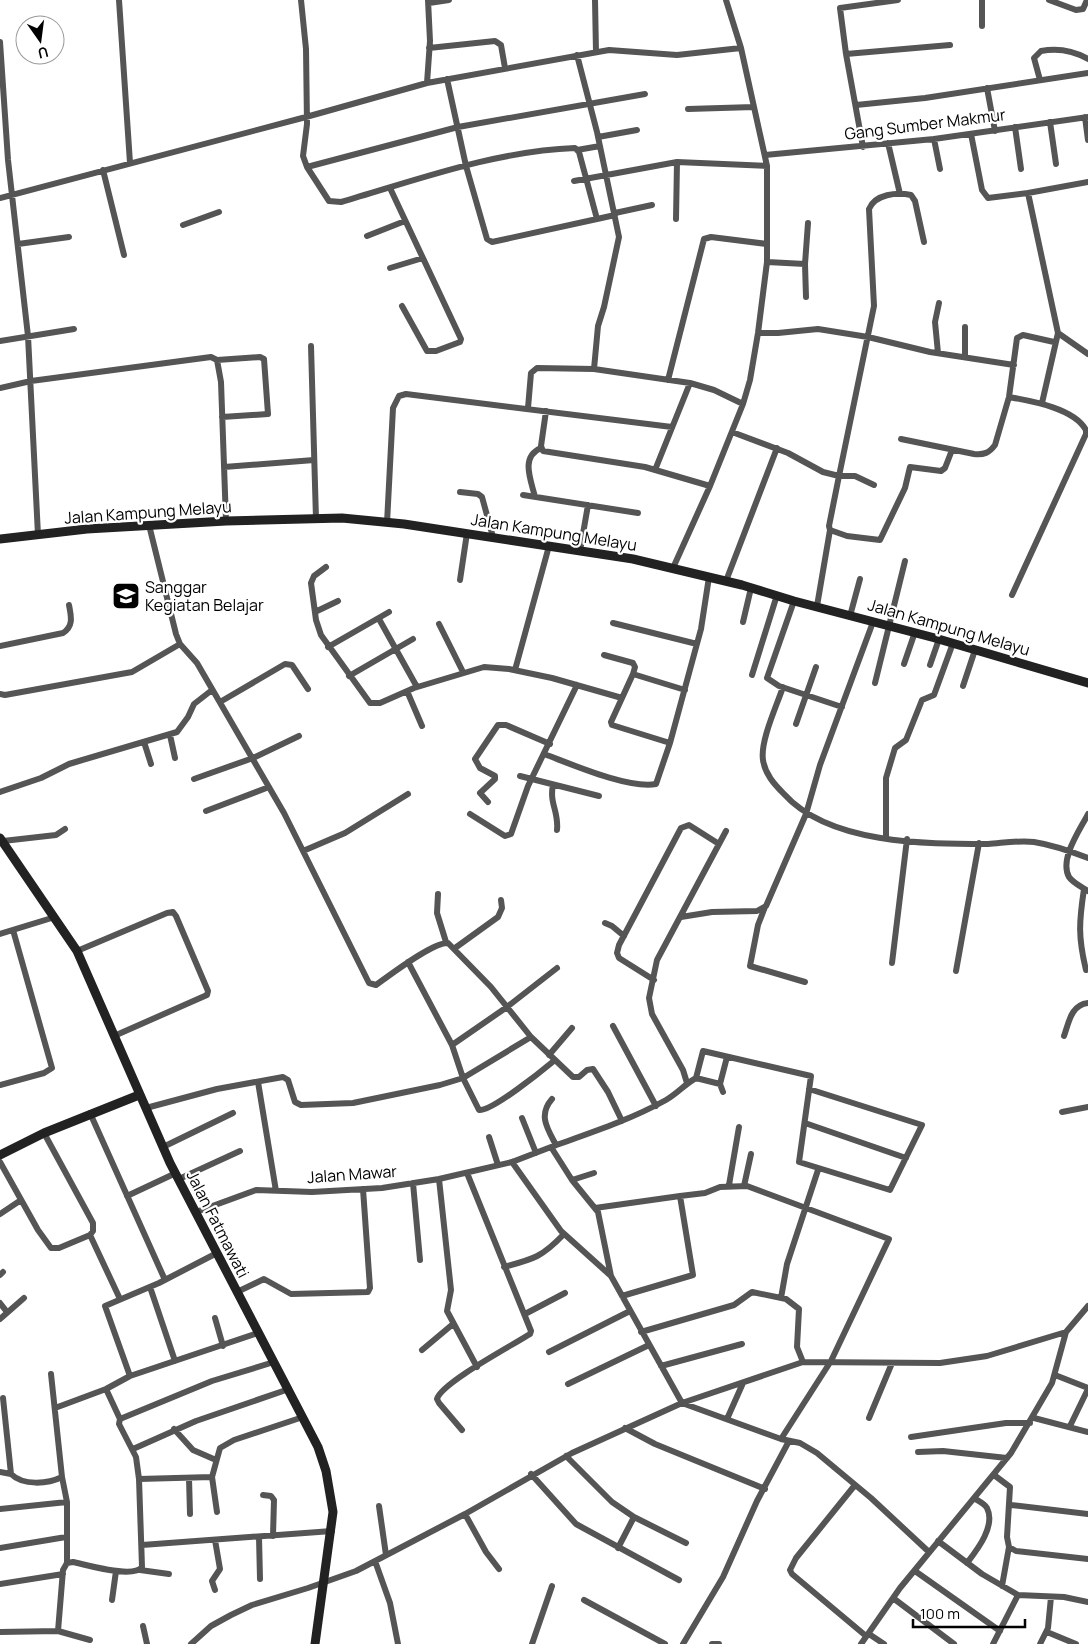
<svg xmlns="http://www.w3.org/2000/svg" width="1088" height="1644" font-family="Manrope,sans-serif">
	<rect width="100%" height="100%" fill="#fff"/>
	<g fill="none" stroke-linecap="round" stroke-linejoin="round">
		<path stroke="#555" stroke-width="6" d="M119,0L130,163
			M301,0L306,49L307,124L303,156L307,167L329,201L341,202C417,180 495,151 575,148L579,152L597,219L615,215
			M595,0L596,52
			M982,0V26
			M1049,0L1076,10L1083,9L1087,0
			M429,3L449,0
			M0,42L8,160L28,336L38,535
			M429,48L495,41L501,45L505,68
			M846,54L950,45
			M577,55L597,132L619,237L604,307L598,326L594,369
			M447,79L466,166L487,239L492,242L597,219
			M1040,80L1034,58L1041,51C1057,48 1074,51 1088,59
			M427,83L430,41L428,0
			M987,88L995,131
			M856,105L925,98L1088,73
			M688,109L754,107
			M1085,117L1088,140
			M1050,122L1056,164
			M1015,127L1021,169
			M971,134L982,190L988,198L1028,193L1088,182
			M598,137L637,130
			M934,139L940,169
			M888,143L900,194
			M863,147L846,54L840,8L898,0
			M577,150L600,146
			M765,155L934,139L1088,117
			M307,167L458,127L645,94
			M103,170L124,255
			M574,181L677,162L767,166
			M390,188L461,339L460,342L436,351H427L402,306
			M1028,193L1058,333L1042,403
			M0,198L306,117L427,83L609,50L677,55L741,48
			M615,213L652,205
			M676,219L677,162
			M183,225L219,212
			M367,236L405,221
			M18,244L69,237
			M767,262L805,264
			M390,268L423,258
			M806,297L805,264L808,223
			M758,333H778L818,329L868,337L930,352L1014,365
			M1058,333L1088,354
			M0,341L74,329
			M311,346L316,519
			M938,353L935,322L939,303
			M965,357V327
			M217,360L221,382L226,521
			M668,380L704,239L711,237L767,244
			M0,388L31,381L211,357L217,360L260,357L264,359L268,414L222,417
			M1009,397C1031,401 1074,408 1086,430V434L1012,595
			M528,408L531,373L537,368L594,369L690,383L714,390L743,404
			M546,411L541,446L543,451L645,467L710,486
			M732,432L788,453L823,472L839,476L874,306L869,209C875,194 897,192 911,195L915,201L924,242
			M901,439L974,454C984,455 989,453 995,445L1009,397L1017,338L1023,335L1054,342
			M224,467L314,460
			M655,470L690,383
			M874,485L855,476H839L829,526L830,530L847,536L880,540L905,488L910,467L941,471L945,468L952,450
			M460,492L478,494L482,497L493,537
			M523,495L638,513
			M535,497C531,480 520,457 541,448
			M387,523L393,408L399,396L406,394L672,427
			M149,525L176,634L180,644L197,663L284,813L369,983L376,985C390,975 433,942 448,943L491,987L531,1037L573,1077H579L587,1070L593,1069L608,1092L622,1121
			M580,551L588,505
			M326,567L314,576L311,583L316,620L321,635L370,703H380L414,688L484,667L509,669L552,678L622,698L611,722L612,725L670,743
			M673,568L710,486L743,404L750,380L758,333L767,262V166L741,48L726,0
			M460,580L467,533
			M726,581L777,448
			M794,601L767,678L779,686L842,707
			M817,606L830,530
			M315,612L338,601
			M850,616L860,579
			M379,619L417,687
			M743,622L751,588
			M613,623L697,644
			M439,624L463,672
			M0,646L63,633C74,626 71,616 69,605
			M328,647L389,612
			M604,655L633,663L635,667L633,674L685,690
			M904,664L915,632
			M930,665L939,639
			M515,670L549,546
			M752,675L777,595
			M349,676L413,639
			M875,683L905,561
			M963,686L975,650
			M783,687C777,705 760,741 763,760C765,774 774,784 784,794C829,844 925,844 988,844C1003,843 1019,840 1034,842C1053,845 1070,851 1088,858
			M407,691L422,726
			M0,694L5,695L132,672L180,644
			M622,698L633,674
			M220,702L285,664L292,665L308,689
			M796,724L816,667
			M170,735L175,758
			M144,742L151,764
			M544,754C571,764 628,789 656,784L670,743L701,629L709,577
			M520,776L599,796
			M194,779L253,758L299,736
			M553,785C549,803 559,812 557,830
			M0,792L41,778L69,764L177,732L188,717L194,704L212,690
			M488,802L480,793L495,779V776L480,768L475,759L498,725H506L550,744
			M206,811L269,787
			M470,814L505,836L511,834L528,786L577,685
			M1088,814C1080,830 1059,859 1069,877C1073,883 1082,887 1088,891
			M886,838V778L895,748L906,740L922,700L934,695L953,643
			M3,841L56,835L65,829
			M303,851L345,833L408,794
			M1084,889C1079,922 1078,937 1086,970
			M438,894L437,913L446,942
			M765,907L758,925L750,966L805,982
			M681,917L712,912L757,911L766,906L806,814L820,765L873,622
			M605,923L612,926L624,936
			M0,934L55,917
			M455,948L498,917L502,908L501,900
			M77,951L167,913L173,912L176,916L208,991L207,995L114,1036
			M892,963L907,839
			M956,971L979,843
			M654,980L619,958L617,953L619,945L681,828L689,825L719,844
			M613,1026L656,1106
			M1064,1036C1069,1022 1071,1005 1088,1003
			M531,1037L463,1078L479,1110C491,1112 543,1070 555,1060
			M452,1045L507,1007L557,968
			M549,1055L572,1028
			M696,1078L720,1084L723,1092
			M258,1082L276,1191
			M687,1083L683,1070L652,1014L649,998L657,960L726,831
			M720,1084L727,1057
			M0,1085L44,1073L52,1068L13,930
			M552,1099C538,1115 547,1128 556,1145
			M146,1108L217,1089L283,1077L288,1080L295,1102L301,1105L353,1103L440,1085L463,1078L452,1045L408,962
			M1062,1112L1088,1107
			M90,1113L165,1280
			M522,1118L536,1153
			M805,1123L906,1158
			M489,1137L498,1165
			M163,1147L233,1113
			M551,1147C590,1133 630,1120 666,1100C678,1093 685,1084 696,1078L703,1051L811,1076L799,1162L890,1190L922,1125L809,1089
			M0,1162L38,1230L51,1248H59L90,1235L93,1231V1223L44,1133
			M512,1162L561,1231L611,1276
			M179,1179L240,1151
			M439,1179L451,1290L447,1311L477,1367
			M572,1180L594,1173
			M413,1183L420,1260
			M729,1185L739,1127
			M744,1186L751,1154
			M127,1196L176,1173
			M680,1196L705,1193L720,1187L747,1186L889,1239L831,1361L781,1439
			M595,1208L680,1196L693,1275L622,1296
			M196,1212L256,1190L312,1192L382,1188L439,1179L512,1162L551,1147L572,1180L598,1212L611,1276L682,1403L781,1439L800,1443L817,1453L871,1498L929,1552
			M0,1214L21,1200
			M90,1235L120,1299
			M504,1267C534,1259 542,1257 564,1234
			M0,1275L3,1272
			M150,1287L175,1361
			M237,1292L264,1279L291,1294L368,1292L370,1288L363,1189
			M781,1298L787,1264L818,1170
			M0,1303L7,1312
			M525,1314L565,1293
			M215,1318L223,1346
			M0,1319L24,1298
			M641,1332L734,1305L752,1292L786,1299L799,1309L797,1347L803,1362
			M422,1350L453,1324
			M549,1352L630,1311
			M661,1366L742,1344
			M1055,1375L1088,1388
			M130,1376L105,1306L159,1283L217,1253
			M568,1384L649,1345
			M106,1389L120,1419
			M3,1398L11,1474C23,1486 48,1484 62,1477L51,1374
			M55,1408L106,1389L130,1376L258,1333
			M869,1418L892,1363
			M1034,1418L1088,1432
			M727,1419L743,1383
			M1070,1426L1088,1389
			M625,1428L655,1444L765,1489
			M174,1429L193,1450L216,1460
			M462,1430L439,1403L437,1399C441,1383 513,1345 530,1334L531,1331L467,1173
			M911,1437L1006,1423H1030
			M133,1449L196,1421L289,1389
			M918,1452L943,1451L1007,1458
			M566,1456L612,1502L634,1517L686,1543
			M0,1472L11,1474
			M531,1474L576,1524L679,1580
			M994,1475L1010,1487L1007,1537L1009,1547L1016,1551L1088,1559
			M62,1477L67,1502V1563
			M189,1478L190,1514
			M139,1479L212,1477
			M855,1485L796,1558L790,1570L792,1574L866,1636
			M263,1495L271,1496L274,1500L273,1536
			M1011,1505L1088,1514
			M379,1506L386,1555
			M0,1509L67,1502
			M217,1512L212,1477L220,1448L234,1440L303,1417
			M465,1514L486,1552L499,1569
			M259,1537L260,1579
			M215,1540L220,1569L212,1581L215,1590
			M938,1541L982,1574L1018,1595L1064,1597L1088,1602
			M142,1545L332,1531
			M0,1548L66,1537
			M618,1548L634,1517
			M375,1561L390,1603L398,1644
			M967,1563C977,1550 996,1526 987,1508C984,1503 978,1501 974,1498
			M140,1570L169,1574
			M915,1571L1000,1631
			M0,1584L63,1574
			M1002,1586L1009,1547
			M893,1598L954,1644
			M112,1600L116,1571
			M584,1600L665,1644
			M143,1626L147,1644
			M58,1631L63,1570L67,1563L73,1562C87,1565 133,1579 142,1567L139,1479L136,1457L119,1424L120,1419L212,1381L274,1362
			M0,1632L58,1631L90,1640
			M1047,1632L1076,1644
			M869,1634L884,1644
			M191,1644L211,1626L231,1615L252,1605L308,1588L356,1571L465,1514L572,1453L682,1403L803,1362L940,1363L987,1356L1066,1332
			M532,1644L552,1586
			M683,1644L723,1577L757,1501L789,1441
			M712,1644H719
			M861,1644L900,1588L1011,1453L1052,1383L1066,1332L1088,1306
			M993,1644L1018,1595
			M1040,1644L1048,1628L1051,1597"/>
		<path stroke="#222" stroke-width="9" d="M0,539L87,529L226,521L342,518L404,524L633,559L742,585L794,601L935,638L1088,683
			M0,838L77,951L170,1163L318,1447L326,1471L333,1512L315,1644
			M0,1155L44,1133L139,1095"/>
	</g>
	<defs>
		<symbol id="school-square" viewBox="-11 -11 22 22"><rect x="-9" y="-9" width="18" height="18" rx="4" fill="#000" stroke="#fff"/><path d="M0-5L7-2L0 1L-7-2ZM-4 1L0 2.5L4 1V4Q0 6-4 4Z" fill="#fff"/></symbol>
	</defs>
	<g fill-rule="evenodd">
		<use href="#school-square" x="110" y="580" width="32" height="32"/>
	</g>
	<g text-anchor="middle" stroke-width="4.5" stroke-linejoin="round" paint-order="stroke">
		<g font-size="16" fill="#000" stroke="#fff">
			<text transform="translate(925 124) rotate(-7)" y="6">Gang Sumber Makmur</text>
			<text transform="translate(148 512) rotate(-4)" y="6">Jalan Kampung Melayu</text>
			<text transform="translate(554 532) rotate(9)" y="6">Jalan Kampung Melayu</text>
			<text transform="translate(949 627) rotate(16)" y="6">Jalan Kampung Melayu</text>
			<text transform="translate(352 1174) rotate(-4)" y="6">Jalan Mawar</text>
			<text transform="translate(218 1224) rotate(63)" y="6">Jalan Fatmawati</text>
		</g>
		<g font-size="16" fill="#000" stroke="#fff" text-anchor="start">
			<text x="145" y="593">Sanggar<tspan x="145" dy="18">Kegiatan Belajar</tspan></text>
		</g>
	</g>
	<g transform="translate(40 40) rotate(166)"><circle r="24" fill="#ffffff" stroke="#999999"/>
	<path d="M0-4L9 19L0 12L-9 19Z" fill="#000000"/>
	<text y="-8" font-size="14" font-weight="bold" text-anchor="middle" fill="#000000">U</text>
	</g>
	<path d="M913 1619v8h112v-8" fill="none" stroke="#000000" stroke-width="2.5"/>
	<text x="920" y="1619" font-size="15" fill="#000000" stroke="#ffffff" stroke-width="4" paint-order="stroke">100 m</text>
</svg>
